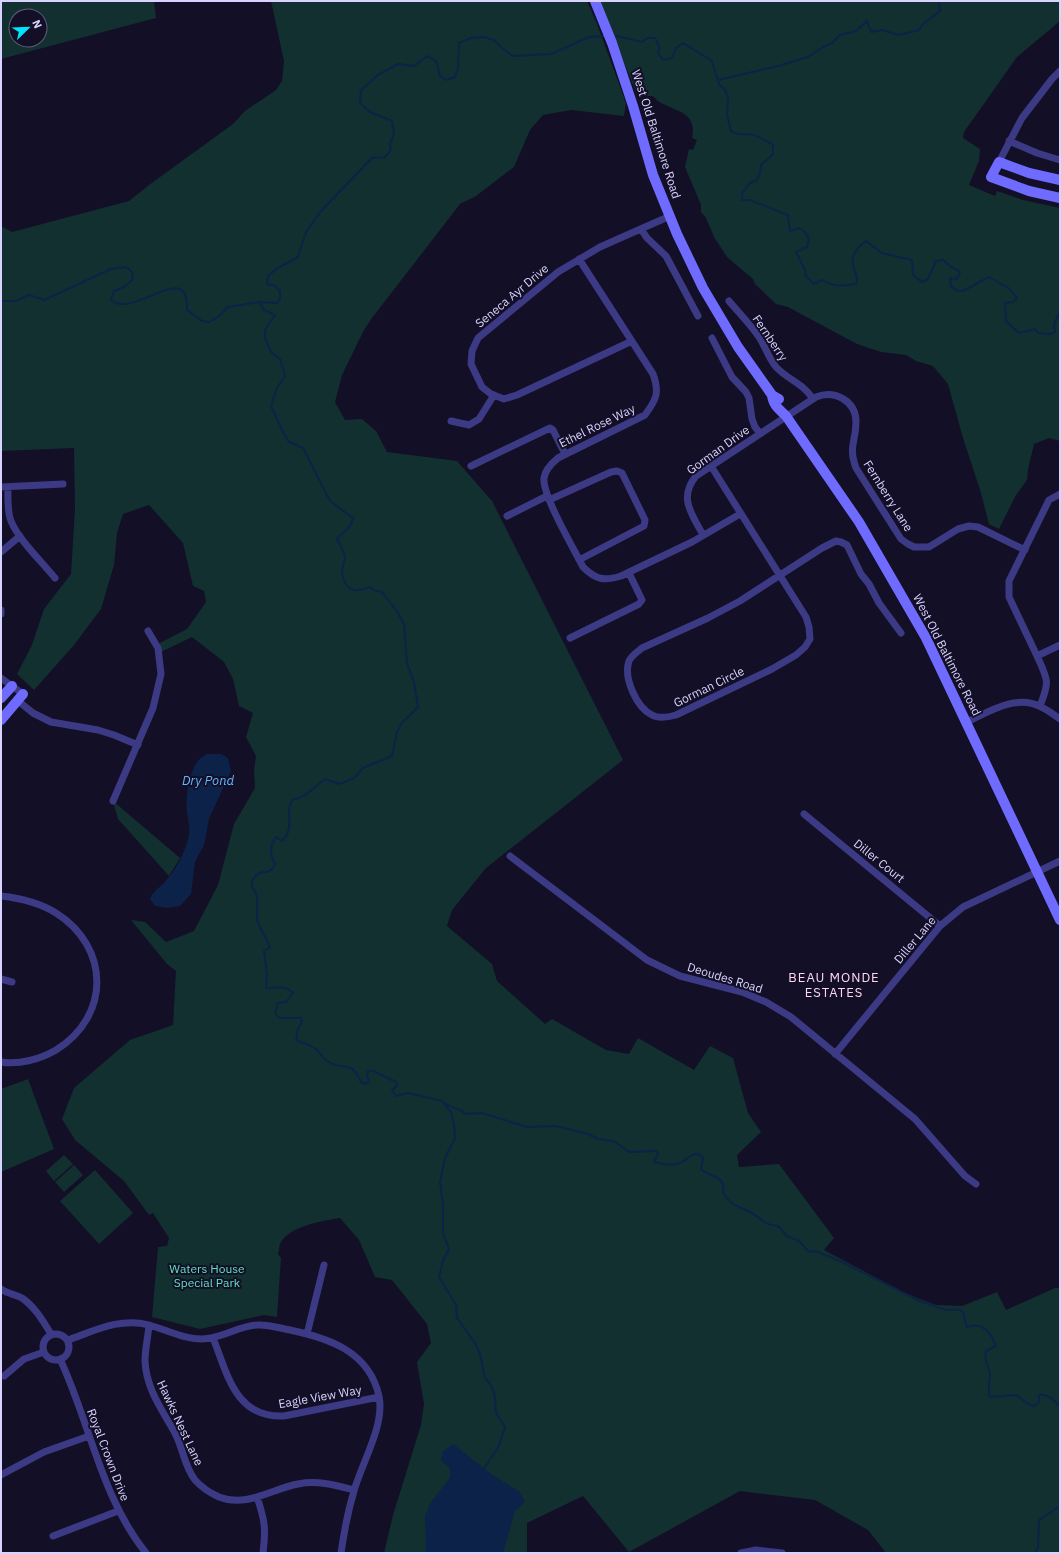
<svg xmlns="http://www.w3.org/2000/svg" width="1061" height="1554" font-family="'IBM Plex Sans',sans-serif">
	<rect width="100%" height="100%" fill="#130f26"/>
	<path fill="#12302f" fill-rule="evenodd" d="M1,1H154L156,18L1,59ZM16,16H40V40H16Z
		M271,1H587L597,24L626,103L624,116L571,110L543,115L530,130L514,167L476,196L460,204L372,318L364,330L342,375L335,402L345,420L362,419L376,431L387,452L457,461L492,501L623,760L486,868L452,910L447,926L492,964L497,981L545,1024L552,1019L606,1050L629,1054L638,1038L694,1070L710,1046L733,1058L748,1113L761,1132L737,1155L739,1167L779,1164L834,1238L824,1250L907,1294L936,1305L962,1306L997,1292L1006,1310L1055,1288H1060V1553H886L868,1530L815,1500L740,1491L629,1552L583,1496L527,1523V1553H384L393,1515L421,1425L424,1404L417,1362L431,1343L427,1324L392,1280L375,1277L359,1240L340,1218C323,1221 288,1226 280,1244C279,1247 279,1251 278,1254L281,1258L277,1317L264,1315L200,1329L152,1317L158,1247L167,1246L169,1238L153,1213L149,1215L124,1181L75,1140L62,1119L74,1088L130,1040L173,1025L176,971L167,964L131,920L145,922L166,942L194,931L218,885L234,824L255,788L254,770L256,756L246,737L253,713L239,706L233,679L224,662L192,637L159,653L156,645L187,629L206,602L204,591L193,586L183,543L149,505L123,514L117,533L114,565L101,609L74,645L34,690L17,674L32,645L44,609L71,574L75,509L74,448L1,451V226L12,232L129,201L149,185L233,124L245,111L276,90L282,81L284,61Z
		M598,1H1060V21L1017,57L964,132L963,138L980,149L979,161L969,185L995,196L997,191L1023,200L1060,208V441L1049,438L1034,444L1028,469L1027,480L1016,495L999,529L989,524L981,493L963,438L948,384L933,366L916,361L906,355L881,352L857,344L788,307L776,304L755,284L753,279L727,257L714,237L706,218L701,212V205L685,167L689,149L693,150L697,140L692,138C699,107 665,112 653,96H642L640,92L637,94Z
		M113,801L180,858L169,876L118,819Z
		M28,1079L54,1149L1,1172V1089Z
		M64,1155L73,1164L54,1181L46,1171Z
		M74,1165L83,1175L64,1192L55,1182Z
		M95,1170L133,1213L99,1244L60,1201Z"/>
	<path fill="#0c2248" d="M207,754H221L228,758L231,771L209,819L204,845L195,862L191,894L180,906L168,908L155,906L150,899C153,891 158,889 164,883C176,870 186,851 189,834C190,826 188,820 187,813C185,799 189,773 197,762C199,759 203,756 207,754Z
		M453,1444L491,1474L520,1492L525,1502L515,1511L503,1553H426L425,1516L431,1502L450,1478V1469L441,1460L443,1451Z"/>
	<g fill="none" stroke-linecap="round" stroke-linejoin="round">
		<path stroke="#0c2248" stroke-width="2" d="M613,35L642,42L647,38H655L660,48L658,53L663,60L672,58L676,48L683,43L712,61L719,84L725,90L728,97L727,115L731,131C741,136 739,134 749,134C758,135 766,141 773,145V154L761,165L760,173L757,180L750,183L742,193V200H750L788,215L790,231L799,228L805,232L809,239L807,247L796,252L805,270L806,276L814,284L822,280C833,287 844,286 856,284C859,274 854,274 853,265C851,254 858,247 866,241L882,253L912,260L913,275L922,282L928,279L936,261L943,260L950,266L960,272L957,279L950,278L951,286L957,291H963L989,277L1010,289L1017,298L1013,302L1005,303L1006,321L1019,333L1035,329L1038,333L1050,334L1055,332L1054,324L1060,312
			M718,80L778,66L808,57L823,47L832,43L840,35L856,31L867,21L871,32L882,30L899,35L919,30L924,23L940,11L939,1
			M1,301H16L29,295L44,300L111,269L125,267L129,269L133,274L132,280L124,287L114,291L111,300C134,320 189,257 187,310L202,321L209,322L218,317L228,307L259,302L277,303L280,298V291L275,286L267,284L268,276L276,269L298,257L306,232L321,211L372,158L385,157L391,150L390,144L394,134L392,121L370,112L360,103L361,90L378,75L398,64L414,66L427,56L436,61L440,76L447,80L455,77L458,69L459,43L471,38L484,37L494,40L502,48L513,56L551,54L589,37L605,36
			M259,302L264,310L275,315L265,330V338L271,352L280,359L285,376L277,388L271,406L283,432L289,442L303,448L330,501L353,518C351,529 344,530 337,539C340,545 344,551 345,557C345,562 342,567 342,572C342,576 343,580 346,584C352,594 361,590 370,587L373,590L382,592L398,613L404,624L407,664L414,682L418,707L401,724L397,732L392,756L363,768L354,778L339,784L325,779C312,788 308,797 292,800C284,813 296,828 282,841L276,837C269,847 270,854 275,864L273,868L268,872H263L256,875L252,881V887L257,895V921L270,947L264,951L267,974L266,988C275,988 286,985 293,993L286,1002L278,1003L275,1013L279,1018H301L302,1022L297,1031V1037L296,1040C302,1043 311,1045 316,1049C320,1052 322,1058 327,1061C342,1072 351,1058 361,1082L365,1084L369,1082L367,1075L368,1071H373L396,1082L397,1086L392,1090L396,1096L408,1093L442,1101L451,1112L454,1125L455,1138L445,1158L440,1182L443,1205V1233L449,1249L443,1261L439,1277L456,1305L457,1318L475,1343L481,1357L484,1376L492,1387L495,1397L496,1413L505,1427L499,1446L483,1470
			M446,1104C453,1109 458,1107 466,1114L482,1113L527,1127L556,1126L588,1134L598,1139L614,1141L629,1152L656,1151L658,1153L654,1162C662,1164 673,1166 680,1163C688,1160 694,1148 703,1158L701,1169C711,1178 726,1175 723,1193C733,1207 736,1205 750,1212C762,1218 762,1225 778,1226L787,1236L799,1241L808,1251L818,1252L840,1261L922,1302C927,1303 943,1310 947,1310C952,1310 955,1309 960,1310L963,1313L967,1327C982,1321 991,1333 996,1346L986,1351C983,1359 989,1366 990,1374C990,1382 987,1388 990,1397L1016,1395L1030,1405L1034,1406L1039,1402V1395C1048,1393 1054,1401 1060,1406
			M1035,1553L1038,1548L1039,1520L1060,1506"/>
		<path stroke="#3d3a85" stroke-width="7" d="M1009,141L1037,153L1060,160
			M999,162L1022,118L1052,79L1060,71
			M641,229L647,238L666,256L698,316
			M579,259L653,374C660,393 656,400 645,415L558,458C552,463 545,470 544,478C542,495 574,549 583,567C596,580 604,581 621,576L692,542L740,514
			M729,301C739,313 750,324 759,337C765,346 769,359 776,367C788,380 803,383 813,399
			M712,338L732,377L746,392L749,398L752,419L755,427L760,433
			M632,341L517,395L504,399L491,394L482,387L471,364L472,351L478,338L558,272L600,247L670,216
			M451,421L469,425L479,419L494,395
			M471,466L550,428L553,430L565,454
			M711,466L806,617L809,627L810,639L805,647L796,655L772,669L676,715C669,717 659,719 652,715C637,708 623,678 629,661C631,656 637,652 642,648L708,618L740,601L822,548L836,541L841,542L847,545L861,574L869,584L879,603L901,633
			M1,487L63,484
			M8,487C8,498 7,511 11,521C18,539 42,562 55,578
			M1060,494L1049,500L1009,581V597L1037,656L1060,645
			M549,500L611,472L617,471L622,473L645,520L644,526L579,560
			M507,516L547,496
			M703,535C692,514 678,498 696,476L816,397C834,390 856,400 856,422C856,442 848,446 856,468L901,539L908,544L914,547H929L958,529L969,526L978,527L1025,550
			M1,552L20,536
			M1,610V614
			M570,638L639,604L642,600L629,573
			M1037,656C1048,680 1050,681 1040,706
			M1,678L23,694
			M17,700L33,713L51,722L98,730L114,735L138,745
			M967,722C990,711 1016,694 1041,707C1048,710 1054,715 1060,719
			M113,801L153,708L161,674L158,648L148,631
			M804,814L940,926
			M510,856L647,960L680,976L742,992L766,1002L791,1017L915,1119L965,1176L976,1184
			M1,896C19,898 40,903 56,913C110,947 111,1016 56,1050C41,1059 19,1065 1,1062
			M1,979L12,982
			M835,1054L940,926L963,907L1060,861
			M1,1289C7,1294 15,1294 22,1298C35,1307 43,1321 51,1334
			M149,1325C148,1337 145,1349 145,1361C146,1388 162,1410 175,1433C183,1448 184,1466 195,1480C202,1488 210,1493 219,1497C247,1508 271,1489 298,1484C318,1480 335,1485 354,1490
			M43 1347a13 13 0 1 1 26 0a13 13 0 1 1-26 0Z
			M307,1334L324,1265
			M213,1338C228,1375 235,1418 284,1416L379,1397
			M68,1340C94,1331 120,1317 149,1325C167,1330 183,1339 202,1339C221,1339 238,1326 257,1325C267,1324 279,1328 290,1330C328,1338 369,1351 379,1396C385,1426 362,1462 354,1491C348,1511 344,1532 341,1553
			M60,1359C90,1423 101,1497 146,1553
			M4,1376L24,1359L44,1352
			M1,1475L44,1452L89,1436
			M257,1497C265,1521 266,1528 263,1553
			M53,1536L118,1511
			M741,1553L756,1550L782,1553"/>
		<path stroke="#6f6bff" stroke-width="10" d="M595,1L612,43L633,106L653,175L677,234L703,288L738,347L772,395L779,399
			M1060,180L1029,173L999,162L991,177L1029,191L1060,198
			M772,395C773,405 779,409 786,416L859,522L926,638L1060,920
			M1,698L12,686
			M1,720L23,694"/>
	</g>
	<g text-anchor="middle" stroke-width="4" stroke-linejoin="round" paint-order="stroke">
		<g font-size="12" fill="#d9d4ff" stroke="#130f26">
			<text transform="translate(656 134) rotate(72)" y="4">West Old Baltimore Road</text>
			<text transform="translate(512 296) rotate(-40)" y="4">Seneca Ayr Drive</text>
			<text transform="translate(770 338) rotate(56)" y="4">Fernberry</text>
			<text transform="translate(597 426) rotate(-26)" y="4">Ethel Rose Way</text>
			<text transform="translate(718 450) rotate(-36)" y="4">Gorman Drive</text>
			<text transform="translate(888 496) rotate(58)" y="4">Fernberry Lane</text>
			<text transform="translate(947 655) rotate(63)" y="4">West Old Baltimore Road</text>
			<text transform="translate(709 687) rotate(-26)" y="4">Gorman Circle</text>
			<text transform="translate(879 861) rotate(39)" y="4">Diller Court</text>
			<text transform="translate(915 940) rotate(-50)" y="4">Diller Lane</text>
			<text transform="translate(725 978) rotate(17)" y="4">Deoudes Road</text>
			<text transform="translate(320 1397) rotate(-10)" y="4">Eagle View Way</text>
			<text transform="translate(180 1423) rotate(65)" y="4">Hawks Nest Lane</text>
			<text transform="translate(108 1455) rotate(69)" y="4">Royal Crown Drive</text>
		</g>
		<g font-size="12" fill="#5fe0c0" stroke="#130f26">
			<text x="207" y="1273">Waters House<tspan x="207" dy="14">Special Park</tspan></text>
		</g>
		<g font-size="13" font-style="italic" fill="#62b6ff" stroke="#130f26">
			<text x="208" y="785">Dry Pond</text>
		</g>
		<g font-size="13" letter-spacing="1" fill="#ffd6f0" stroke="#130f26">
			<text x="834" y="982">BEAU MONDE<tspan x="834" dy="15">ESTATES</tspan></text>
		</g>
	</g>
	<rect width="1061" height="1554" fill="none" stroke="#d9d4ff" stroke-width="4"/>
	<g transform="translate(28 28) rotate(67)"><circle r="19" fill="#130f26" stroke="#625e7d"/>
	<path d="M0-3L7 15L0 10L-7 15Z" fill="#00e5ff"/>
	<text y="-6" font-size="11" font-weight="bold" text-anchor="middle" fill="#d9d4ff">N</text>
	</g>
</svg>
